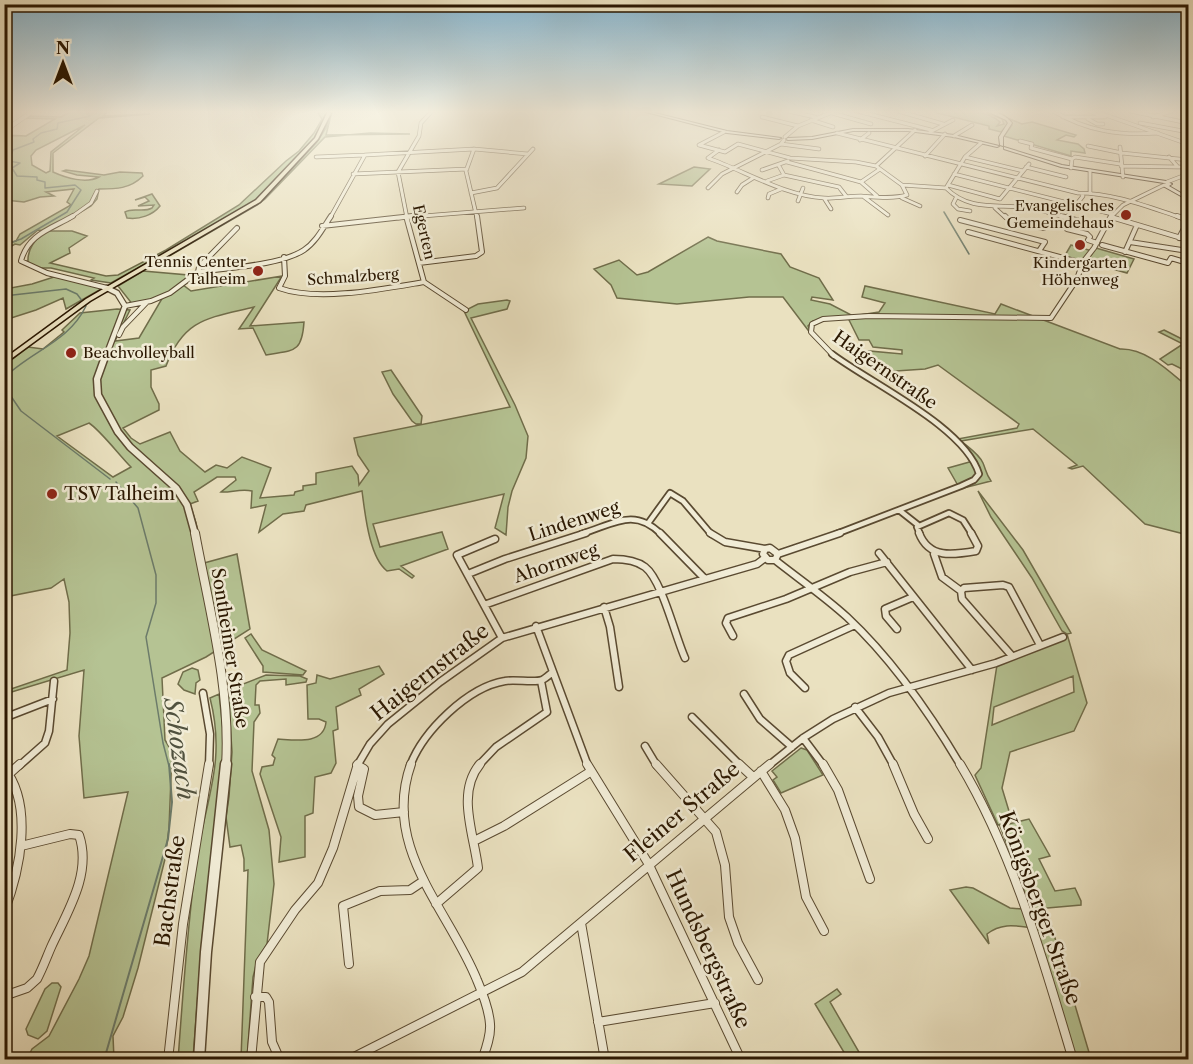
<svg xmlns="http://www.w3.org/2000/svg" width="1193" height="1064" font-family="'Libre Caslon Text',serif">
	<rect width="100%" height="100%" fill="#eae1c0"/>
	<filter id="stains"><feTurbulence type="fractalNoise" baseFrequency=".00333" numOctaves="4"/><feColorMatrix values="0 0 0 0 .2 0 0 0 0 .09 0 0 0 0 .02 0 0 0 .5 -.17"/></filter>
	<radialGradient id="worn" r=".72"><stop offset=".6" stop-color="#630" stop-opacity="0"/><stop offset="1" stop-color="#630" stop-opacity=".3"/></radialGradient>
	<path fill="#b5c393" stroke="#706d4a" stroke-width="1.5" fill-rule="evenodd" d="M72,111H108L103,116L150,114L99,118L53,153V172C66,178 86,184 99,177L77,175L63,171L66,170L104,175L120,172L142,173L143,176C130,189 116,189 99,189L97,199L91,206L49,231H72L87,236L69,248L70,253L50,263L106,276L118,275L166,250L239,205L286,161L299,151L314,133L322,119L317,111H329L316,138L257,201L111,283L91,280L94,278L51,268H36L28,263C27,248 35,240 46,231L38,230L20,245L15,244L5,250V244L16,241L20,234L71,205L67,202L74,189L46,192L54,196L40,197L24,202L5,200V141L11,137L5,135L26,136L55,119L27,118L29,116L61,117ZM85,125L51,152L50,171L46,173L32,165L31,156L36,150Z
		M332,111L326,135L410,134L370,133L325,137L265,199L257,205L159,262L149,267L265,198L317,142L326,128Z
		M937,111C957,111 985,108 1000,122L997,126L1004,124L1002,119L983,111C992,111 1005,116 1008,125L1001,132L989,129V126L937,113Z
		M1010,119L1022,124L1032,122L1076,135L1074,137L1066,135L1057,140L1078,144L1084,149L1085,153L1071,151V156L1004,136L1012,125Z
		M694,167L710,169L692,186L659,184Z
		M152,194L160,206C153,215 139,220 127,218L125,212C133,207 143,213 152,208L154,205L138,206L149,201L145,197L135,200Z
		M708,237L717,241L781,254L790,267L819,278L833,300L812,297L811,300L830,304L853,316L879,312L885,303L862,297L865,286L995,314L1001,304L1120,349C1146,348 1169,371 1188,387V535L1145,524L1083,466L1072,469L1069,468L1077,465L1033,429L961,441C968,447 979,454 983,463C986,470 986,474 991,481L960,489L948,468L973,461L963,448L930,421L958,439L1017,428L1019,424L938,365L925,369L881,372L869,351L902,354V350L873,347L869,340H859L848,318L813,321L808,326L814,338L783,297H749L677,304L617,298L611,285L594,269L619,260L637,275L648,272Z
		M1071,245L1092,251L1079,269L1060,264Z
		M1096,248L1134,259L1127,273L1088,262L1084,269L1083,266Z
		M143,271L188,275L182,284L191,291L282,276L250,326L304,322C302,354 293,350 266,355L253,328L239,329L254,307C209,318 184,318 166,366L151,370V387L159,404V410L123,428L131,438L140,444L170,432L180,451L205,472L216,465L227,468L242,457L271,468L260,498L294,495L295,492L303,490V486L316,484V473L352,466L358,475L359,485L369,471L358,455L354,438L510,407L464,311L478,304L507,300L510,301L507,309L471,318L515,405L528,436L526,458L512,491L508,507L506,535L495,528L504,494L373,524L380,547L442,532L448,549L401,566L414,576L412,578L399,569L387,571C369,557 365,513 362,491L306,505L304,511L283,514L259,532L266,505L251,508L252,491C241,488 230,493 221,492L236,480L235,477H217L194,492L198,501L190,504L196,523L204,563L237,554L250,629L206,657L162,678L165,740L172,752L169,828L165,859L138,968L123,1017L113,1036L114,1059H27L32,1049L49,1036L79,979L89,956L128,792L84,798L79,736L84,670L5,694V691L67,670L70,633L69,602L64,579L51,588L5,597V365L28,347L43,349L64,332L62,330L80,313L117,309L130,310L115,341L139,338L163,297L133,305L118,286ZM89,423C100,430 120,456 131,467L113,477L57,436Z
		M57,276L103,288L66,309L63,298L36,310L5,320V289L32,284Z
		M1164,330L1188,342V369L1186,371L1172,364L1168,365L1160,359L1183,344L1159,332Z
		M391,370L422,416L421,424H416L412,421L393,394L382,372Z
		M978,491L1023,550L1071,633L1067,634L1087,703L1074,731L1010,752L1002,788L1012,821L998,825L975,775L981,768L997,665L1009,654L1067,634L1062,631L1032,578L991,517ZM1073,676L1074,692L992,725L994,707Z
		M251,634L262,650L306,671L303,675L263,672V666L245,638Z
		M379,666L384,674L359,689L361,695L336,707L338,729L333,731L336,763L331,773L315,777L313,813L305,816V857L279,862L281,837L260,774L262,767L273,765L275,758L272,755L278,739C295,740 324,745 326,722L319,719H308L307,685L316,683L317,675L330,679Z
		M192,668L198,670L200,680L196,683L195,694L184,690L178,684L183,672Z
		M266,675L300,676L307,679L306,682L286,685V679L260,681L256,685L255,705H259L260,713L254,722L252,771L269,830L274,884L267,944L257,961L253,977L247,1059H241L248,870L244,871V859L241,845L230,847L226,817L229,797L232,752L228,690Z
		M219,694L224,739L223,771L202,939L193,1059L178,1060C183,994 187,929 196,864C204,802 227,764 210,698Z
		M801,748L807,750L823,775L781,793L773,780L777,777L772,771Z
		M1029,819L1050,856L1039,859L1055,891L1075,888L1081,901V905L1036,909L1029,904L1000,826Z
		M966,887L973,888L1010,908L1047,911L1091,1059H1075L1034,928C1017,926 1002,922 987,934L989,944L950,890Z
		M52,983H58L61,987L47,1031L38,1039L28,1035L26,1029L45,989Z
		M837,989L841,994L830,1002L863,1059H848L815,1004Z"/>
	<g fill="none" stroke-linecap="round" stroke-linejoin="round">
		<path stroke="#6c7b6a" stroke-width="1.5" d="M944,212L969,254
			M4,245L21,239L67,212L81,190L75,185L45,188V182L37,180V177L17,176L12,168L20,163L9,161L13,150L34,142L33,139L41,133L57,129L58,123L90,116L87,114L93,111L80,112L82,111
			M4,296L66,289L77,294L86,306C69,342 31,351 4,378
			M4,386L21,411L110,479
			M116,482L138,508L156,575V603L146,637L163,743L169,766"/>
		<path stroke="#6c7b6a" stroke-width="2" d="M104,1060L168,839L172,802L169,764"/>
		<defs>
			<path id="minor-far4" d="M788,111L815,117
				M857,111L931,130
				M898,111L943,124
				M1053,111C1087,131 1119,136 1158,133
				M1094,111L1188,144
				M1130,111L1188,123
				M832,113L871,124
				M762,117L798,126
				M1063,117H1105L1089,111
				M1153,117L1172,111
				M1088,119L1097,124H1103
				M811,120L833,127
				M1140,123L1188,132
				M930,132L953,120
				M837,133L1078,193C1114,193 1148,207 1182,218
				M954,136L972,125
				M785,137L798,126L835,111
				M860,140L869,133
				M1020,141L1032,144L1031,148L1072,159
				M981,143L965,157L946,188C971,213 1000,203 1030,208C1043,210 1055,215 1067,218
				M781,144L819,149
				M699,145L725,152L738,144L790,158L856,162L876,166
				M699,145L724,132
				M1088,146L1122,153L1188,160
				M1120,147L1123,177
				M474,149L466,171L477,218
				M719,150L708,158C745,171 785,196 824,198C836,199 849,196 861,196C876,197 893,199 907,195L902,185L880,169
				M925,156L945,134
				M316,157L365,155
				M965,157L1023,171
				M1169,157L1178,167H1188
				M787,162L861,182
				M1121,166L1178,167
				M1026,167L1066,177
				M1071,168L1072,159L1075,157L1120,164
				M762,170L788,161
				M1090,171V193
				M353,174L467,169
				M954,174L1112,214
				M784,175L839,187L846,196
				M1188,180L1186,183L1188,188
				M767,181L784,175L779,166
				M1167,182L1188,174
				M902,185L946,188
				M948,185L1000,199L1029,164
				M708,188L722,174L781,144L784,140
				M737,192L742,185L753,178
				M471,193L497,188L533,149
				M877,196L861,182L880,169L876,166L915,130
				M864,197L888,215
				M768,198L769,194L781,189
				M824,198L831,209
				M902,198L920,206
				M956,198L953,204L958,209L970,211
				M798,201L803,188
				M995,208L1006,218
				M1111,217L1114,218
				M70,218L91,203L97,191
				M330,218L365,155L474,149L528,154
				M398,218L524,208
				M407,218L398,172L419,136L421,123L432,111
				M1066,218L1083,196L1082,194
				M1110,218L1123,205L1164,185"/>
			<path id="minor-far3" d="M73,216C51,229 28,234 21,261L47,273L107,288
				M406,216L424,282L466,310
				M1005,216L1011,222L1044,228L1036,226
				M1061,216L1105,228
				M1177,216L1188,220
				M1111,217L1188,240
				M960,220L1045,242L1039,251
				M322,226L412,216
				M1067,229L1087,234L1090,237L1088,240L1097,243
				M968,232L1082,263
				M1179,238L1188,221
				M1130,242L1188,251
				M1102,245L1168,263L1171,258L1188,263
				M1125,252L1137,225
				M284,257L285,276L279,288C318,302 383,289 424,282
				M419,263L476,256L482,252L477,216
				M198,272C226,268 282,265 304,250C316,242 323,228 331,216
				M125,306L151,301L170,293L198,272L199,267L237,228
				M119,335L123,327L146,303
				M834,356L811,332L812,324L823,319L869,316L1051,318L1077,279L1083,262L1094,248L1111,216"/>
			<path id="minor-far2" d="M832,354C872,384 965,427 979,474L974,480L961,486L836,534
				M899,510L918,525
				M649,522L670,493L683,501L711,534
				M581,534C614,524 634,507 661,534
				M920,534L917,527L949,513L963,520L972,534"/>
			<path id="minor-far1" d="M660,533L705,579
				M710,533L725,542L765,549
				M919,533C929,559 953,555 976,551L978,546L971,533
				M495,539L457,555L502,638
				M770,548L778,554L775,560H768L763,554L765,549Z
				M879,553L972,670
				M778,554L840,533
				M934,554L942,577L961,591
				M775,560C799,579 824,596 847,617C893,660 929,712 961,766
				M468,574L505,559L586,533
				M484,605L613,559C623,559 637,561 645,567C662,580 675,636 685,658
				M604,607L610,627L619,687
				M536,626L588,766
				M897,629L886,616L885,609L913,597
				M733,636L726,623L728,618L786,599L850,572L887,562
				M1012,656L962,599L961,591L964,588L1003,585L1009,587L1040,645
				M805,688L790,673L786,661L789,655L855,625
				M203,693L210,734L209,766
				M744,694L760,719L792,747
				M855,707L878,737L894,766
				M692,717L741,766
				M4,718L53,699
				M803,738L824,766
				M645,746L657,766
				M19,766L45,743L49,731L54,681
				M357,766L370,744L388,724L440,682L502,638L757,564L765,558
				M410,766C423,731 468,687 505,681C515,679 534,683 542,680C545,679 550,674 553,672
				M478,766L496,747L547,712L541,681
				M768,766L803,738L833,719L889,693L996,663L1063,637"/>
			<path id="minor" d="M411,764C381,848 449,910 477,980C483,994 489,1009 490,1024C491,1036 486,1049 482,1060
				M587,764L648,863L741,1060
				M656,764L716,832L725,865L729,917L738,943L758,980
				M739,764L753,777
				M823,764L838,790L870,879
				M893,764L914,814L928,839
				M960,764C1014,854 1043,960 1073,1060
				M357,765L364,769L358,796L359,807L375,815L404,812
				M4,768C34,805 20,871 4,912
				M761,771L785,810L795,838L806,897L824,931
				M10,773L20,764
				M474,841L504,826L590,772
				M436,904L478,868C474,834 456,793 480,764
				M581,923L605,1060
				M349,964L343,906L380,891L410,890L422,882
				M4,996L27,988L37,979C43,968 47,956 52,945C68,911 92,873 79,835L70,834L21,846
				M255,997H266L269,1002L272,1042L280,1060
				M598,1022L715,1003
				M168,1060L183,924L209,764
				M251,1060L260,962L295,910L318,883L333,848L358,764
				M348,1060L522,972L770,764"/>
			<path id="tertiary-far4" d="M4,131L33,111"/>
			<path id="tertiary-far3" d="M106,356L125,306L117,293L107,288"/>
			<path id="tertiary-far2" d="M106,354L97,379L98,395L118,432L130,447L176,488L187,505L195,534"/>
			<path id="tertiary-far1" d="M195,533C209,609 231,688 226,766"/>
			<path id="tertiary" d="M199,1060L206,952L226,764"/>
			<path id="secondary" d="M642,111H647L727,131L781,138L779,139L727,133Z
				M987,111C995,110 1007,116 1012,123L1003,137V146L1000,145L999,137L1008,123L1006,120Z
				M853,129H908L954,135L999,146L997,147L954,137L908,131H853L812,139L788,140L786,139L788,138L812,137Z
				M1004,147L1062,165L1166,181L1172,184L1169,186L1188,197V200L1163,186V184H1166L1164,183L1061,167L1004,149Z"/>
			<path id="primary" d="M328,111H332L318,139L260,202L90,301L4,364V359L86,299L256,200L315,138Z"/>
		</defs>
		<use href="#minor-far4" stroke="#5a4a31" stroke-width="4.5"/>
		<use href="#minor-far3" stroke="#5a4a31" stroke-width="6"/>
		<use href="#minor-far2" stroke="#5a4a31" stroke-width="8"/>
		<use href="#minor-far1" stroke="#5a4a31" stroke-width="9"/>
		<use href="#minor" stroke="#5a4a31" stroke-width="10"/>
		<use href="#tertiary-far4" stroke="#5a4a31" stroke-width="5"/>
		<use href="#tertiary-far3" stroke="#5a4a31" stroke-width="7"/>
		<use href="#tertiary-far2" stroke="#5a4a31" stroke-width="9"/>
		<use href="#tertiary-far1" stroke="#5a4a31" stroke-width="10"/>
		<use href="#tertiary" stroke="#5a4a31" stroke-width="13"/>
		<use href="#secondary" stroke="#2a1701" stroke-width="2"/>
		<use href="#primary" stroke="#2a1701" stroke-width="3"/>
		<use href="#minor-far4" stroke="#f1ecd6" stroke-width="3"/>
		<use href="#minor-far3" stroke="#f1ecd6" stroke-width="4"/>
		<use href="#minor-far2" stroke="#f1ecd6" stroke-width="4.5"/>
		<use href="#minor-far1" stroke="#f1ecd6" stroke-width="6"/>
		<use href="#minor" stroke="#f1ecd6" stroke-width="8"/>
		<use href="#tertiary-far4" stroke="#f1ecd6" stroke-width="4"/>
		<use href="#tertiary-far3" stroke="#f1ecd6" stroke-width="4.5"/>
		<use href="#tertiary-far2" stroke="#f1ecd6" stroke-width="6"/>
		<use href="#tertiary-far1" stroke="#f1ecd6" stroke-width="8"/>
		<use href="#tertiary" stroke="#f1ecd6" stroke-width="10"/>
		<use href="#secondary" fill="#f1ecd6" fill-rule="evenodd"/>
		<use href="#primary" fill="#eae1c0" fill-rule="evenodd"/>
	</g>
	<linearGradient id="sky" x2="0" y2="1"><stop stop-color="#88b8d2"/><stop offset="0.43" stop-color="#f6f2e3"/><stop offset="1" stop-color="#f6f2e3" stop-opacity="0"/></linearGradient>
	<rect width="1193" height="260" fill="url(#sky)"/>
	<g fill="#8f2418" stroke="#f1ecd6" stroke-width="2">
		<circle cx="1126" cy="215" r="6"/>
		<circle cx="1080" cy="245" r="6"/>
		<circle cx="258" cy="271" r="6"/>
		<circle cx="71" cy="353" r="6"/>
		<circle cx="52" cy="494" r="6"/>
	</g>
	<g text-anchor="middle" stroke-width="5" stroke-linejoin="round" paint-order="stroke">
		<g font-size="15" fill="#2a1701" stroke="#f1ecd6" text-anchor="end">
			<text x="1114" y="211">Evangelisches<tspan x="1114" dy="17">Gemeindehaus</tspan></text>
			<text x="246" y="267">Tennis Center<tspan x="246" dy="17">Talheim</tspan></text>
			<text x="1080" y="268" text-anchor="middle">Kindergarten<tspan x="1080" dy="17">Höhenweg</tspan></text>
			<text x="83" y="358" text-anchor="start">Beachvolleyball</text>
		</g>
		<g font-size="15" fill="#2a1701" stroke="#f1ecd6">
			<text transform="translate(424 232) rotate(77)" y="5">Egerten</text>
			<text transform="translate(353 277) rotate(-4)" y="5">Schmalzberg</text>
		</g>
		<g font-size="18" fill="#2a1701" stroke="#f1ecd6">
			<text transform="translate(885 370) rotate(35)" y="6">Haigernstraße</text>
			<text transform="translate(574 521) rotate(-18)" y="6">Lindenweg</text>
			<text transform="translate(556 563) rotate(-19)" y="6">Ahornweg</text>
			<text transform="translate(230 648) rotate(81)" y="6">Sontheimer Straße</text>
		</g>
		<g font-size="18" fill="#2a1701" stroke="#f1ecd6" text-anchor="start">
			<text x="64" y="500">TSV Talheim</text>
		</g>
		<g font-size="21" fill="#2a1701" stroke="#f1ecd6">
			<text transform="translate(430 672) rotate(-38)" y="7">Haigernstraße</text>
			<text transform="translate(682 812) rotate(-40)" y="7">Fleiner Straße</text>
			<text transform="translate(170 891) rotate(-82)" y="7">Bachstraße</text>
			<text transform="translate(1040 908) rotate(70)" y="7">Königsberger Straße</text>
			<text transform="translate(708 949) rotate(65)" y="7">Hundsbergstraße</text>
		</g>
		<g font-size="24" font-style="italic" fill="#50513e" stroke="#f1ecd6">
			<text transform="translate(179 749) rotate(82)" y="8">Schozach</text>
		</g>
	</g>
	<rect width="1193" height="1064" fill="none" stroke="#eae1c0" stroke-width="24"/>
	<rect x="6" y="6" width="1181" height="1052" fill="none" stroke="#2a1701" stroke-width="3"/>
	<rect x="12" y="12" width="1169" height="1040" fill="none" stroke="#2a1701" stroke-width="1.5"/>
	<g transform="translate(63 63)" stroke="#f1ecd6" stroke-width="4.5" paint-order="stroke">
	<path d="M0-4.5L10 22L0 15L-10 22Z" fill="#2a1701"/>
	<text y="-9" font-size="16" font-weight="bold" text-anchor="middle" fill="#2a1701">N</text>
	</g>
	<rect width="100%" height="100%" filter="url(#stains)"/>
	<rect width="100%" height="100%" fill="url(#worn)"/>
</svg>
